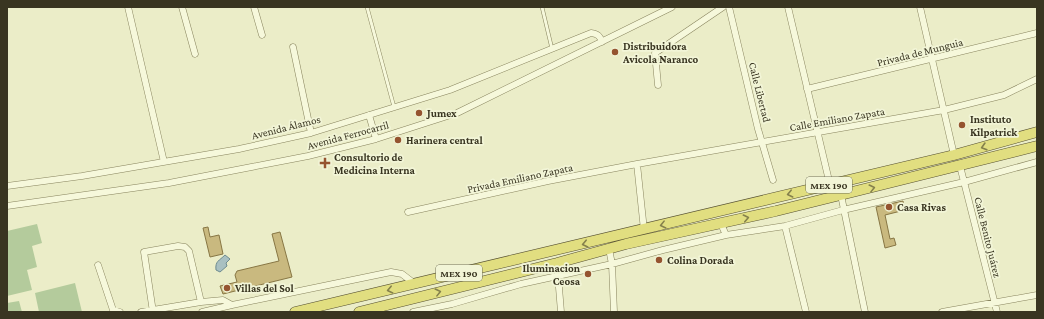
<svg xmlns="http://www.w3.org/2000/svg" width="1044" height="319" font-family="'Crimson Pro',serif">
	<rect width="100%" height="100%" fill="#ebedc8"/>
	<path fill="#b4cb9c" d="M37,224L42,243L32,246L37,267L27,270L32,290L7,296V231Z
		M75,283L82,312H39L35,293Z
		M19,301L22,312H7V303Z"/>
	<path fill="#a9c0c1" stroke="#6f8c90" d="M225,255L230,259L226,263L227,266L220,272L216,270C215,261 219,261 225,255Z"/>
	<path fill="#c9b97f" stroke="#877644" d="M903,201L905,210L885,215L890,239L894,238L896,245L885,248L876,207Z
		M208,227L210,237L219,235L223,254L210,257L203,228Z
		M280,232L292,277L223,294L220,286L237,282L235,275L237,271L279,261L272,234Z"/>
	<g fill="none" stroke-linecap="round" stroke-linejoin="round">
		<defs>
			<path id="service" d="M367,7L394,107
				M542,7L552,49"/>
			<path id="minor" d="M128,7L164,162
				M182,7L195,54
				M254,7L262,35
				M729,7L758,129L773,180
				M788,7L830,185
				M920,7L954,155
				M293,47L311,133
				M658,85L655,53L723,7
				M807,89L1037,33
				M369,115L376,139
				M637,164L644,230
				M960,166L997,312
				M7,186L82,176L239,149L311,133L450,90L591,33C598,34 600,36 602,42
				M841,195L865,312
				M7,206L169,183L308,156L376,139L457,113L672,7
				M408,212L548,181L637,164L944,110L1004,95L1037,79
				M721,224L726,235L785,226L843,210L964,182L1037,162
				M785,226L806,312
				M609,249L612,264L614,312
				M557,263L561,312
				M98,265L113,310L120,312
				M141,312L201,302
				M153,312L144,252L178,246L185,247L189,251L201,302L223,300L232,305
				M202,312L232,305L391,272L402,274L415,284
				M413,312L452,304L521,284L612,264L663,250L726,235
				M942,312L1037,295"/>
			<path id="trunk" d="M295,312L954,155L1037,132
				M359,312L557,263L626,244L776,211L1037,146"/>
		</defs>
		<use href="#service" stroke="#88845e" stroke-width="4"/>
		<use href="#minor" stroke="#88845e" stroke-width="7"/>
		<use href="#trunk" stroke="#565031" stroke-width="11"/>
		<use href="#service" stroke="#f6f8db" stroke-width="3"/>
		<use href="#minor" stroke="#f6f8db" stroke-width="6"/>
		<use href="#trunk" stroke="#e1de80" stroke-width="10"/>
	</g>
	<defs><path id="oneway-chevron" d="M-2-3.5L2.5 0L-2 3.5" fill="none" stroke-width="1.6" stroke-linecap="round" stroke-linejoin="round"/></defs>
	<g stroke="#85814c">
		<use href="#oneway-chevron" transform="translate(984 147) rotate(164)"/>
		<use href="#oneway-chevron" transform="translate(872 188) rotate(-14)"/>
		<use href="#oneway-chevron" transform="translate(790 194) rotate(167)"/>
		<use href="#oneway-chevron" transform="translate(746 218) rotate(-12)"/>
		<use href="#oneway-chevron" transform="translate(663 225) rotate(166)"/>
		<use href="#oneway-chevron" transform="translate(585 244) rotate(167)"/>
		<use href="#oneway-chevron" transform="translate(390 290) rotate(167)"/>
		<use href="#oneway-chevron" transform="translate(438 292) rotate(-14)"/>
	</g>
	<g fill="#955430" stroke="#f2f5d7" stroke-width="1.5">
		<circle cx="615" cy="52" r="4"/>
		<circle cx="419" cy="113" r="4"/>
		<circle cx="962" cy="125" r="4"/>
		<circle cx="398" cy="140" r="4"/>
		<path d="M323 157h4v4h4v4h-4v4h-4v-4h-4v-4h4z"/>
		<circle cx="889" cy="207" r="4"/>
		<circle cx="659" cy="260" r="4"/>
		<circle cx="588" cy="274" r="4"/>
		<circle cx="227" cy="288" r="4"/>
	</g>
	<g text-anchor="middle" stroke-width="3.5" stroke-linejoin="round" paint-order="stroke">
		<g fill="#f2f5d7" stroke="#706f58" stroke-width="1">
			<rect x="806" y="177" width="46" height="16" rx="3"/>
			<rect x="436" y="265" width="46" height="16" rx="3"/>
		</g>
		<g font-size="10" font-weight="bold" fill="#393521">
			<text x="829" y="189">MEX 190</text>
			<text x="459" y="277">MEX 190</text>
		</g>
		<g font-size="11" font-weight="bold" fill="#393521" stroke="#f2f5d7" text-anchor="start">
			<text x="623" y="50">Distribuidora<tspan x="623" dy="13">Avicola Naranco</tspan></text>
			<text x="427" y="117">Jumex</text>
			<text x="970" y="123">Instituto<tspan x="970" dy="13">Kilpatrick</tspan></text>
			<text x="406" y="144">Harinera central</text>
			<text x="334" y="161">Consultorio de<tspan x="334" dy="13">Medicina Interna</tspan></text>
			<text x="897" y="211">Casa Rivas</text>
			<text x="667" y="264">Colina Dorada</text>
			<text x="580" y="272" text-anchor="end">Iluminacion<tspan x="580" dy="13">Ceosa</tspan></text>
			<text x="235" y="292">Villas del Sol</text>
		</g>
		<g font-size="11" fill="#393521" stroke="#f2f5d7">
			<text transform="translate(920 52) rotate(-14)" y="4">Privada de Munguia</text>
			<text transform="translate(760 92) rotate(76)" y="4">Calle Libertad</text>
			<text transform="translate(837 119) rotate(-10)" y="4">Calle Emiliano Zapata</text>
			<text transform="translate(286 127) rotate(-14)" y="4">Avenida Álamos</text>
			<text transform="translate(348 135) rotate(-15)" y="4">Avenida Ferrocarril</text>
			<text transform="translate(520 178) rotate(-12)" y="4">Privada Emiliano Zapata</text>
			<text transform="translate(988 237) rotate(76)" y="4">Calle Benito Juárez</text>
		</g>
	</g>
	<rect width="1044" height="319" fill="none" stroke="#393521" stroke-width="16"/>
</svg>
